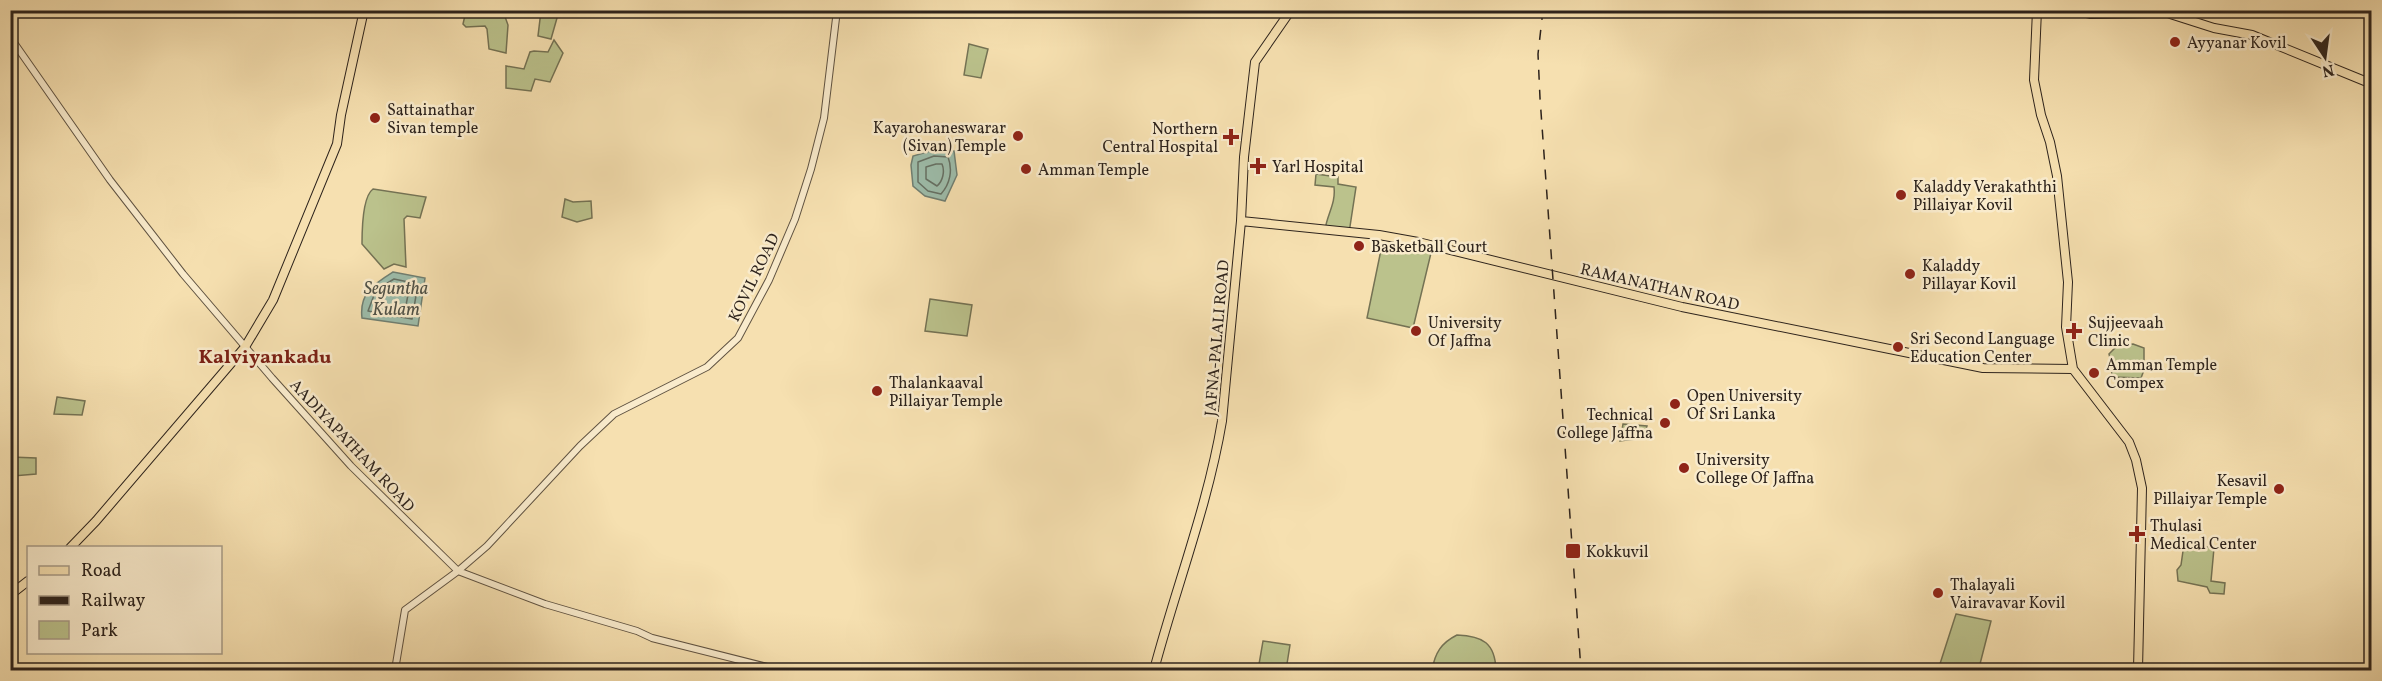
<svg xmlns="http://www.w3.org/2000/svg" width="2382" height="681" font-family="Vollkorn,serif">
	<rect width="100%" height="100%" fill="#f6e0b0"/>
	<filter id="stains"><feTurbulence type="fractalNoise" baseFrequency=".00333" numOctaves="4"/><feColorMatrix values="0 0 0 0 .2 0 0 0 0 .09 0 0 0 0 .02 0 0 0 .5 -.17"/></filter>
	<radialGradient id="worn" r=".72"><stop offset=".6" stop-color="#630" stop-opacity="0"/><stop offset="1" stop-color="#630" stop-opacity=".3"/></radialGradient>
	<path fill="#bbc28c" stroke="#747254" stroke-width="1.5" d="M466,11H503L508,25L506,53L489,49L487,29L485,26L466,27L463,24Z
		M541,11H559L551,39L538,36Z
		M554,40L563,53L550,82L535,79L531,91L506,88V66L524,69L530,52L534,51L548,52Z
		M969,44L988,49L981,78L964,75Z
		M1316,174L1338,177V184L1356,187L1349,233L1325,230C1327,214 1336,204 1334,187L1315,185Z
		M373,189L426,197L420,218L407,216L404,219L406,267L394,264L384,269L362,244C362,231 362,197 373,189Z
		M565,199L573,202L591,201L592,218L577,222L562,217Z
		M1382,245L1431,253L1413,328L1367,318Z
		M930,299L972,305L967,336L925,331Z
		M2133,344L2144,348V370L2141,378L2112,377L2111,362L2109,354L2117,346Z
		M57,397L85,401L82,415L54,414Z
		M1623,424L1647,426L1644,438L1620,441Z
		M11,457L36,458V474L13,476Z
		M2184,544L2214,548L2211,581L2225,583L2224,594L2210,593L2207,587L2178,581L2177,570L2181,565Z
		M1956,614L1991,621L1980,664H1963L1961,670H1938Z
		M1457,635C1483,636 1495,643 1496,670H1432C1435,653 1441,643 1457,635Z
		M1263,641L1290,645L1286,670H1258Z"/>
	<path fill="#9dbdab" stroke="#707f72" stroke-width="1.5" d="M934,150L954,151L957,175L945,201L925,196L913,186L911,165L913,156Z
		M393,272L425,278L418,326L362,318C359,293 374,284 393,272Z"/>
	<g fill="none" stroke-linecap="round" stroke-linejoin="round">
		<path stroke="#657064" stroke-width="1.5" d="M934,156L948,157C953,170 950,184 941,194L928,191L918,182V162Z
			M936,164H942C945,171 943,181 937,186L926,179V167Z
			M394,279L418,284L412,319L368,311L376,290Z
			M395,287L409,290L405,310L378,305L382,295Z"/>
		<defs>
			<path id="minor" d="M10,37L110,180L183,274L272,378L351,466L458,571L545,604L637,631L652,638L779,670
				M395,670L405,610L458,571L487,546L580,446L614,414L707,367L738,338L769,280L795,219L811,169L824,118L837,10"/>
			<path id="major" d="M2037,10L2034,80L2041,115L2050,142L2057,176L2068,282L2066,327L2073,369L2129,442L2136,460L2142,488L2138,670
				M2075,10L2090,14L2167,13L2214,28L2252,35L2372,84
				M1241,221L1379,235L1418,242L1682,307L1983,368L2073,369
				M70,548L96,521L245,347L273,300L337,144L341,115L364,10
				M10,595L28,581
				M1154,670C1176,587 1208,505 1222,421L1241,221L1244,157L1255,62L1291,10"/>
		</defs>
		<use href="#minor" stroke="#5f5241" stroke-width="8"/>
		<use href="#major" stroke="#2d231c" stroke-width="10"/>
		<use href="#minor" stroke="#f9ebcc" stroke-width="6"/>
		<use href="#major" stroke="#f6e0b0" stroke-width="8"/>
		<path stroke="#2d231c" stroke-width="1.5" stroke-dasharray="10 10" stroke-linecap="butt" d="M1543,10L1538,54L1540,98L1581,670"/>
	</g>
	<g fill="#8f2418" stroke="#f9ebcc" stroke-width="2">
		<circle cx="2175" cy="42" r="6"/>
		<circle cx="375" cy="118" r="6"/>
		<circle cx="1018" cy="136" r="6"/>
		<path d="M1228 128h6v6h6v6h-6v6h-6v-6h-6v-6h6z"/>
		<path d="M1255 157h6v6h6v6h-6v6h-6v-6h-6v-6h6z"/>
		<circle cx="1026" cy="169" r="6"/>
		<circle cx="1901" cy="195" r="6"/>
		<circle cx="1359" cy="246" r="6"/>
		<circle cx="1910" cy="274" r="6"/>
		<circle cx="1416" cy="331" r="6"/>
		<path d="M2071 322h6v6h6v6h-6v6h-6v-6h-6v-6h6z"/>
		<circle cx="1898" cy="347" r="6"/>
		<circle cx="2094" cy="373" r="6"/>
		<circle cx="877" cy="391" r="6"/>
		<circle cx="1675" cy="404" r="6"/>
		<circle cx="1665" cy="423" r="6"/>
		<circle cx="1684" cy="468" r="6"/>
		<circle cx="2279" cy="489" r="6"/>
		<path d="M2134 525h6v6h6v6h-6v6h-6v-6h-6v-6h6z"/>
		<rect x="1565" y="543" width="16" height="16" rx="3"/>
		<circle cx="1938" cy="593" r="6"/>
	</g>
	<g text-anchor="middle" stroke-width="5" stroke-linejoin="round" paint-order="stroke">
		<g font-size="16" fill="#2d231c" stroke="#f9ebcc" text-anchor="start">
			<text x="2187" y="48">Ayyanar Kovil</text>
			<text x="387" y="115">Sattainathar<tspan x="387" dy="18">Sivan temple</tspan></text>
			<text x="1006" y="133" text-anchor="end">Kayarohaneswarar<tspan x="1006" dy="18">(Sivan) Temple</tspan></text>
			<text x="1218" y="134" text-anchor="end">Northern<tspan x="1218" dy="18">Central Hospital</tspan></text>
			<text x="1272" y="172">Yarl Hospital</text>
			<text x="1038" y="175">Amman Temple</text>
			<text x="1913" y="192">Kaladdy Verakaththi<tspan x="1913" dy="18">Pillaiyar Kovil</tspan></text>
			<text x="1371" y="252">Basketball Court</text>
			<text x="1922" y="271">Kaladdy<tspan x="1922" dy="18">Pillayar Kovil</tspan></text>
			<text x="1428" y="328">University<tspan x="1428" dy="18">Of Jaffna</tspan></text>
			<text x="2088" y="328">Sujjeevaah<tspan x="2088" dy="18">Clinic</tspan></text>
			<text x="1910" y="344">Sri Second Language<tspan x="1910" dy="18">Education Center</tspan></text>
			<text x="2106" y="370">Amman Temple<tspan x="2106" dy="18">Compex</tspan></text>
			<text x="889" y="388">Thalankaaval<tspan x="889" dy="18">Pillaiyar Temple</tspan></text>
			<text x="1687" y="401">Open University<tspan x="1687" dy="18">Of Sri Lanka</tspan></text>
			<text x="1653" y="420" text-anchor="end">Technical<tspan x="1653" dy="18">College Jaffna</tspan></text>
			<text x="1696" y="465">University<tspan x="1696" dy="18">College Of Jaffna</tspan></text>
			<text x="2267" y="486" text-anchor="end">Kesavil<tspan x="2267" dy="18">Pillaiyar Temple</tspan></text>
			<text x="2150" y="531">Thulasi<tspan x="2150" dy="18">Medical Center</tspan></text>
			<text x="1586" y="557">Kokkuvil</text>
			<text x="1950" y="590">Thalayali<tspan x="1950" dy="18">Vairavavar Kovil</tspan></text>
		</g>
		<g font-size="16" fill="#2d231c" stroke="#f9ebcc">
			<text transform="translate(753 277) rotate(-64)" y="6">KOVIL ROAD</text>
			<text transform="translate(1660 286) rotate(13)" y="6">RAMANATHAN ROAD</text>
			<text transform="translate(1216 338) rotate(-85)" y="6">JAFNA-PALALI ROAD</text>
			<text transform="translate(353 445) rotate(47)" y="6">AADIYAPATHAM ROAD</text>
		</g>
		<g font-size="18" font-style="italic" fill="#4f5147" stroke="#f9ebcc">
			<text x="396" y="294">Seguntha<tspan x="396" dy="21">Kulam</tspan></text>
		</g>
		<g font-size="20" font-weight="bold" fill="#7a1f14" stroke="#f9ebcc">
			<text x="265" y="363">Kalviyankadu</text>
		</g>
	</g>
	<rect width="2382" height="681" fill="none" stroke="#f6e0b0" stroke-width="36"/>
	<rect x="12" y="12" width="2358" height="657" fill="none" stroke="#2d231c" stroke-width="3"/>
	<rect x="18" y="18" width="2346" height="645" fill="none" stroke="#2d231c" stroke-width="1.5"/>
	<rect x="27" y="546" width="195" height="108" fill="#f9ebcc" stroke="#a79b86" stroke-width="1.5"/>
	<rect x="39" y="566" width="30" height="9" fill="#f6e0b0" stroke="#a79b86" stroke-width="1.5"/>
	<text x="81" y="576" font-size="18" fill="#2d231c">Road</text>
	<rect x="39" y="596" width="30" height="9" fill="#2d231c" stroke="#a79b86" stroke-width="1.5"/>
	<text x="81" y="606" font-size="18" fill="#2d231c">Railway</text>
	<rect x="39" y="621" width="30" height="18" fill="#bbc28c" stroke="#a79b86" stroke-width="1.5"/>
	<text x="81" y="636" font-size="18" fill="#2d231c">Park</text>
	<g transform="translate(2325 57) rotate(167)" stroke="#f9ebcc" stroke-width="4.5" paint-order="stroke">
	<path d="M0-4.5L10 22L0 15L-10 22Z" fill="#2d231c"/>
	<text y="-9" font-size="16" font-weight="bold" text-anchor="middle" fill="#2d231c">N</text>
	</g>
	<rect width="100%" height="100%" filter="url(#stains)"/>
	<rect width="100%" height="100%" fill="url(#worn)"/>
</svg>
